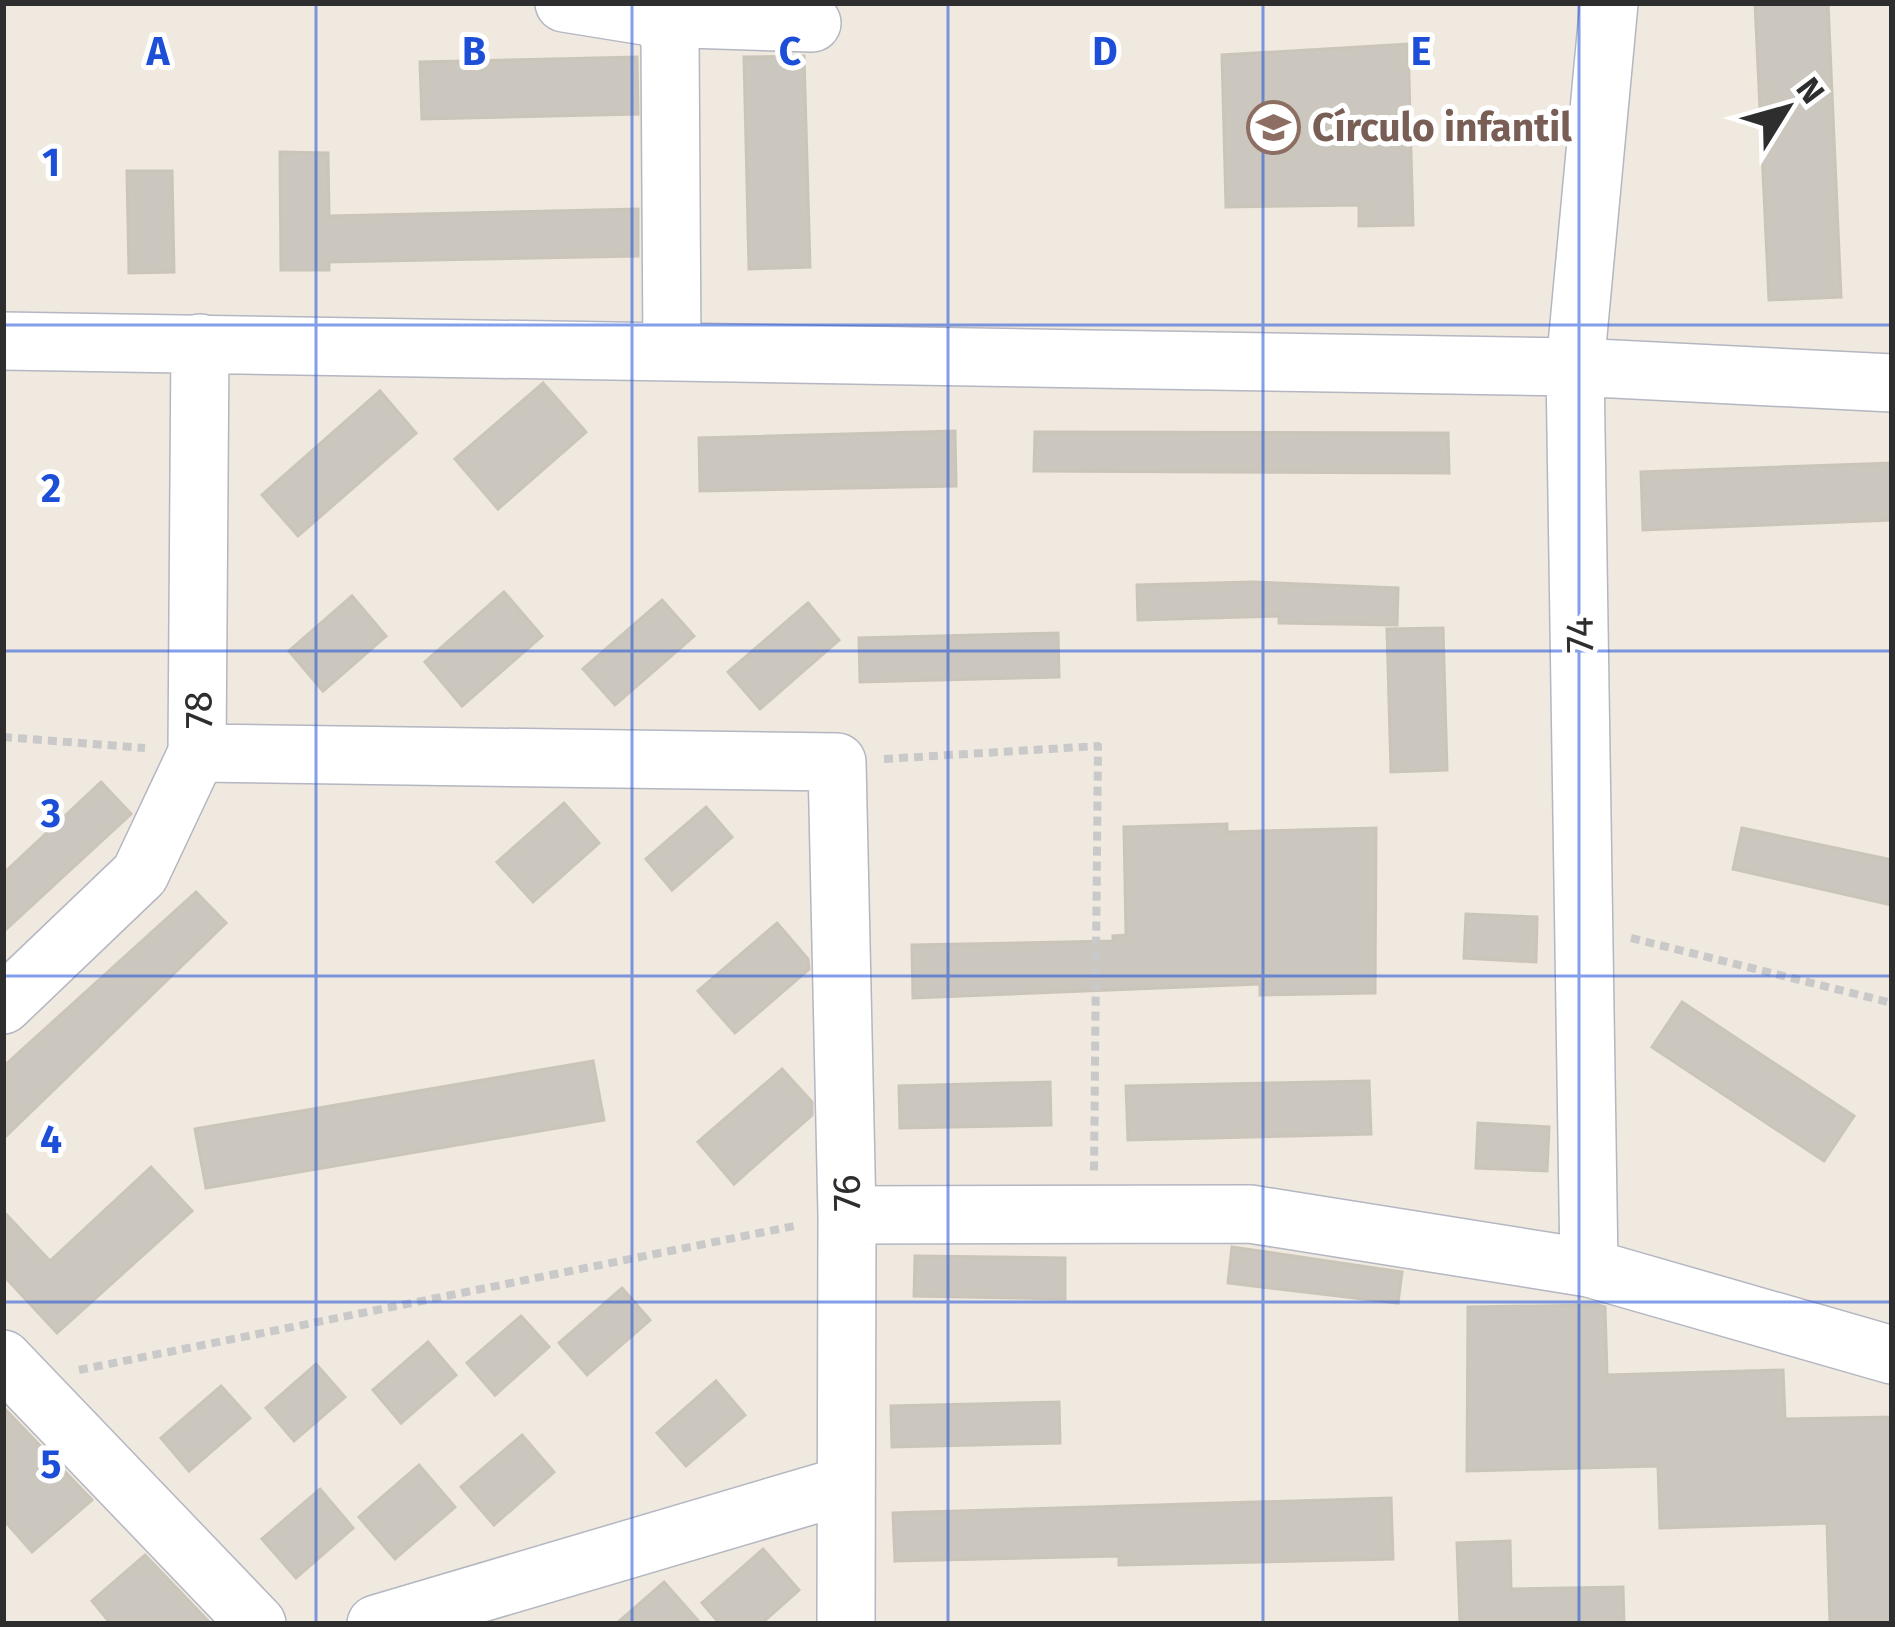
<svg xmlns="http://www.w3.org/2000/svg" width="1895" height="1627" font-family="'Fira Sans',sans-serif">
	<rect width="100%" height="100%" fill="#efe9e0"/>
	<path fill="#cbc7be" stroke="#cbc5b9" stroke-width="3" d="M1755,3H1828L1841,297L1769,300Z
		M1408,44L1413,225L1359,226V205L1226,207L1222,55Z
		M804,56L810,267L749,269L744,57Z
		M637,57L638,114L422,119L420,62Z
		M280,152L328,153L329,216L638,209V256L329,262V270H281Z
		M127,171H172L174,272L129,273Z
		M543,383L586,432L498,509L455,459Z
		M380,391L416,433L298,536L262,495Z
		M955,431L956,486L700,491L699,438Z
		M1035,432L1448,433L1449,473L1034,471Z
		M1892,463V520L1643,530L1641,472Z
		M1253,582L1398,588L1397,625L1279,623V616L1138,620L1137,585Z
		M504,592L542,636L462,706L425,662Z
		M352,596L386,636L323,691L289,651Z
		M662,600L694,636L615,705L583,669Z
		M808,603L839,640L760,709L728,672Z
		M1443,628L1447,770L1391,772L1387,629Z
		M1058,633L1059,677L860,682L859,638Z
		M101,782L131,814L3,932V874Z
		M564,803L599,843L533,902L497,862Z
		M706,807L732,837L672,890L646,859Z
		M1227,824V832L1376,828L1375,993L1260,995V984L913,998L912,945L1113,941V936L1126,935L1124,827Z
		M1742,828L1892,860V905L1733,869Z
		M196,892L226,923L3,1139V1067Z
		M1466,914L1537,917L1536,962L1464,958Z
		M777,923L808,959L809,969L735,1033L698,991Z
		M1682,1002L1854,1116L1824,1161L1652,1047Z
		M593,1061L604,1120L206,1188L195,1129Z
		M782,1069L812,1102V1115L734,1184L698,1142Z
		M1369,1081L1371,1134L1128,1140L1126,1086Z
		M1050,1082L1051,1125L900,1128L899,1086Z
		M1478,1123L1549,1127L1547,1171L1476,1168Z
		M151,1167L192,1211L57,1333L3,1275V1211L50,1261Z
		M1232,1247L1402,1272L1398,1303L1228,1283Z
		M915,1256L1065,1258V1299L914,1296Z
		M622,1288L650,1320L587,1375L559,1343Z
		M1598,1305L1605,1307L1607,1375L1783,1370L1785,1419L1892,1417V1624H1830L1827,1523L1660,1528L1658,1466L1467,1471L1468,1307Z
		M521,1316L549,1347L495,1395L467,1363Z
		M428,1342L456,1375L401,1423L373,1390Z
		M316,1364L345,1397L294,1441L266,1408Z
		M716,1381L745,1415L686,1466L657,1433Z
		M221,1386L250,1418L189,1471L161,1438Z
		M1059,1402L1060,1443L892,1447L891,1406Z
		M3,1407L92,1500L32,1552L3,1519Z
		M522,1435L554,1472L494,1525L461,1487Z
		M419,1465L455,1507L395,1559L359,1517Z
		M320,1489L353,1528L296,1578L262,1539Z
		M1391,1498L1393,1559L1119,1565V1556L895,1561L893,1513Z
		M1510,1541L1511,1589L1623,1587L1624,1624H1460L1457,1543Z
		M763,1549L799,1590L761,1624H720L702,1603Z
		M145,1555L211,1624H111L92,1601Z
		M664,1582L701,1624H616Z"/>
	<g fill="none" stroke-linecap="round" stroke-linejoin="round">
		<defs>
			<path id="minor" d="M564,3L657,18L812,23
				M657,18L670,37L672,351
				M3,341L1575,367L1892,383
				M197,753L837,762L847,1215L846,1624
				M3,1005L140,874L197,753L200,343
				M847,1215L1250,1214L1589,1268L1892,1355
				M1589,1268L1575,367L1609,3
				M3,1359L257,1624
				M376,1624L846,1485"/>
		</defs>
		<use href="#minor" stroke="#b4b6c1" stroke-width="60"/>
		<path stroke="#c9c9c9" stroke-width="8" stroke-dasharray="9 6" stroke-linecap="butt" d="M3,737L145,748
			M884,759L1098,746L1094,1171
			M1631,938L1892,1003
			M79,1370L799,1225"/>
		<use href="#minor" stroke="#fff" stroke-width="57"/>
	</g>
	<path fill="none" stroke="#1d4ed8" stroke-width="3" stroke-opacity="0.55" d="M316,3V1624M632,3V1624M948,3V1624M1263,3V1624M1579,3V1624M3,325H1892M3,651H1892M3,976H1892M3,1302H1892"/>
	<defs>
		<symbol id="school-ring" viewBox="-11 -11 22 22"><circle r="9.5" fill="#fff" stroke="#8d6e63" stroke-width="1.5"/><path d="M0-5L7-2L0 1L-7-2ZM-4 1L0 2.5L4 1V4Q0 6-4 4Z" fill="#8d6e63"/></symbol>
	</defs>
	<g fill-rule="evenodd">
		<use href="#school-ring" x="1244" y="98" width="59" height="59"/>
	</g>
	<g text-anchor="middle" stroke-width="10" stroke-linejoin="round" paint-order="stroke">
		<g font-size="39" font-weight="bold" fill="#785e54" stroke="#fff" text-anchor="start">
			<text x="1312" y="141">Círculo infantil</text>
		</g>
		<g font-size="39" fill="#2e2e2e" stroke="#fff">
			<text transform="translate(1579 635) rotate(-91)" y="14">74</text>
			<text transform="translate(198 710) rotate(-90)" y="14">78</text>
			<text transform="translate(846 1193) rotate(-91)" y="14">76</text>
		</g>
	</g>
	<g font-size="39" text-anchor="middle" font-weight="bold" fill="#1d4ed8" stroke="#fff" stroke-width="10" stroke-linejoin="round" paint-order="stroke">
		<text x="158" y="65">A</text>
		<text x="474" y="65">B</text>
		<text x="790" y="65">C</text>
		<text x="1105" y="65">D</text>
		<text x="1421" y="65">E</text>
		<text x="51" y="176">1</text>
		<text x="51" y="502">2</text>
		<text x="51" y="827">3</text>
		<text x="51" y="1153">4</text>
		<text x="51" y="1478">5</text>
	</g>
	<rect width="1895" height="1627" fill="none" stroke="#2e2e2e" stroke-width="12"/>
	<g transform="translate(1787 108) rotate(53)" stroke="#ffffff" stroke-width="9" paint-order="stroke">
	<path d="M0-9L21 45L0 30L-21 45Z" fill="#2e2e2e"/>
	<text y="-18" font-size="33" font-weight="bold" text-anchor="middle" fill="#2e2e2e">N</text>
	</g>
</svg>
